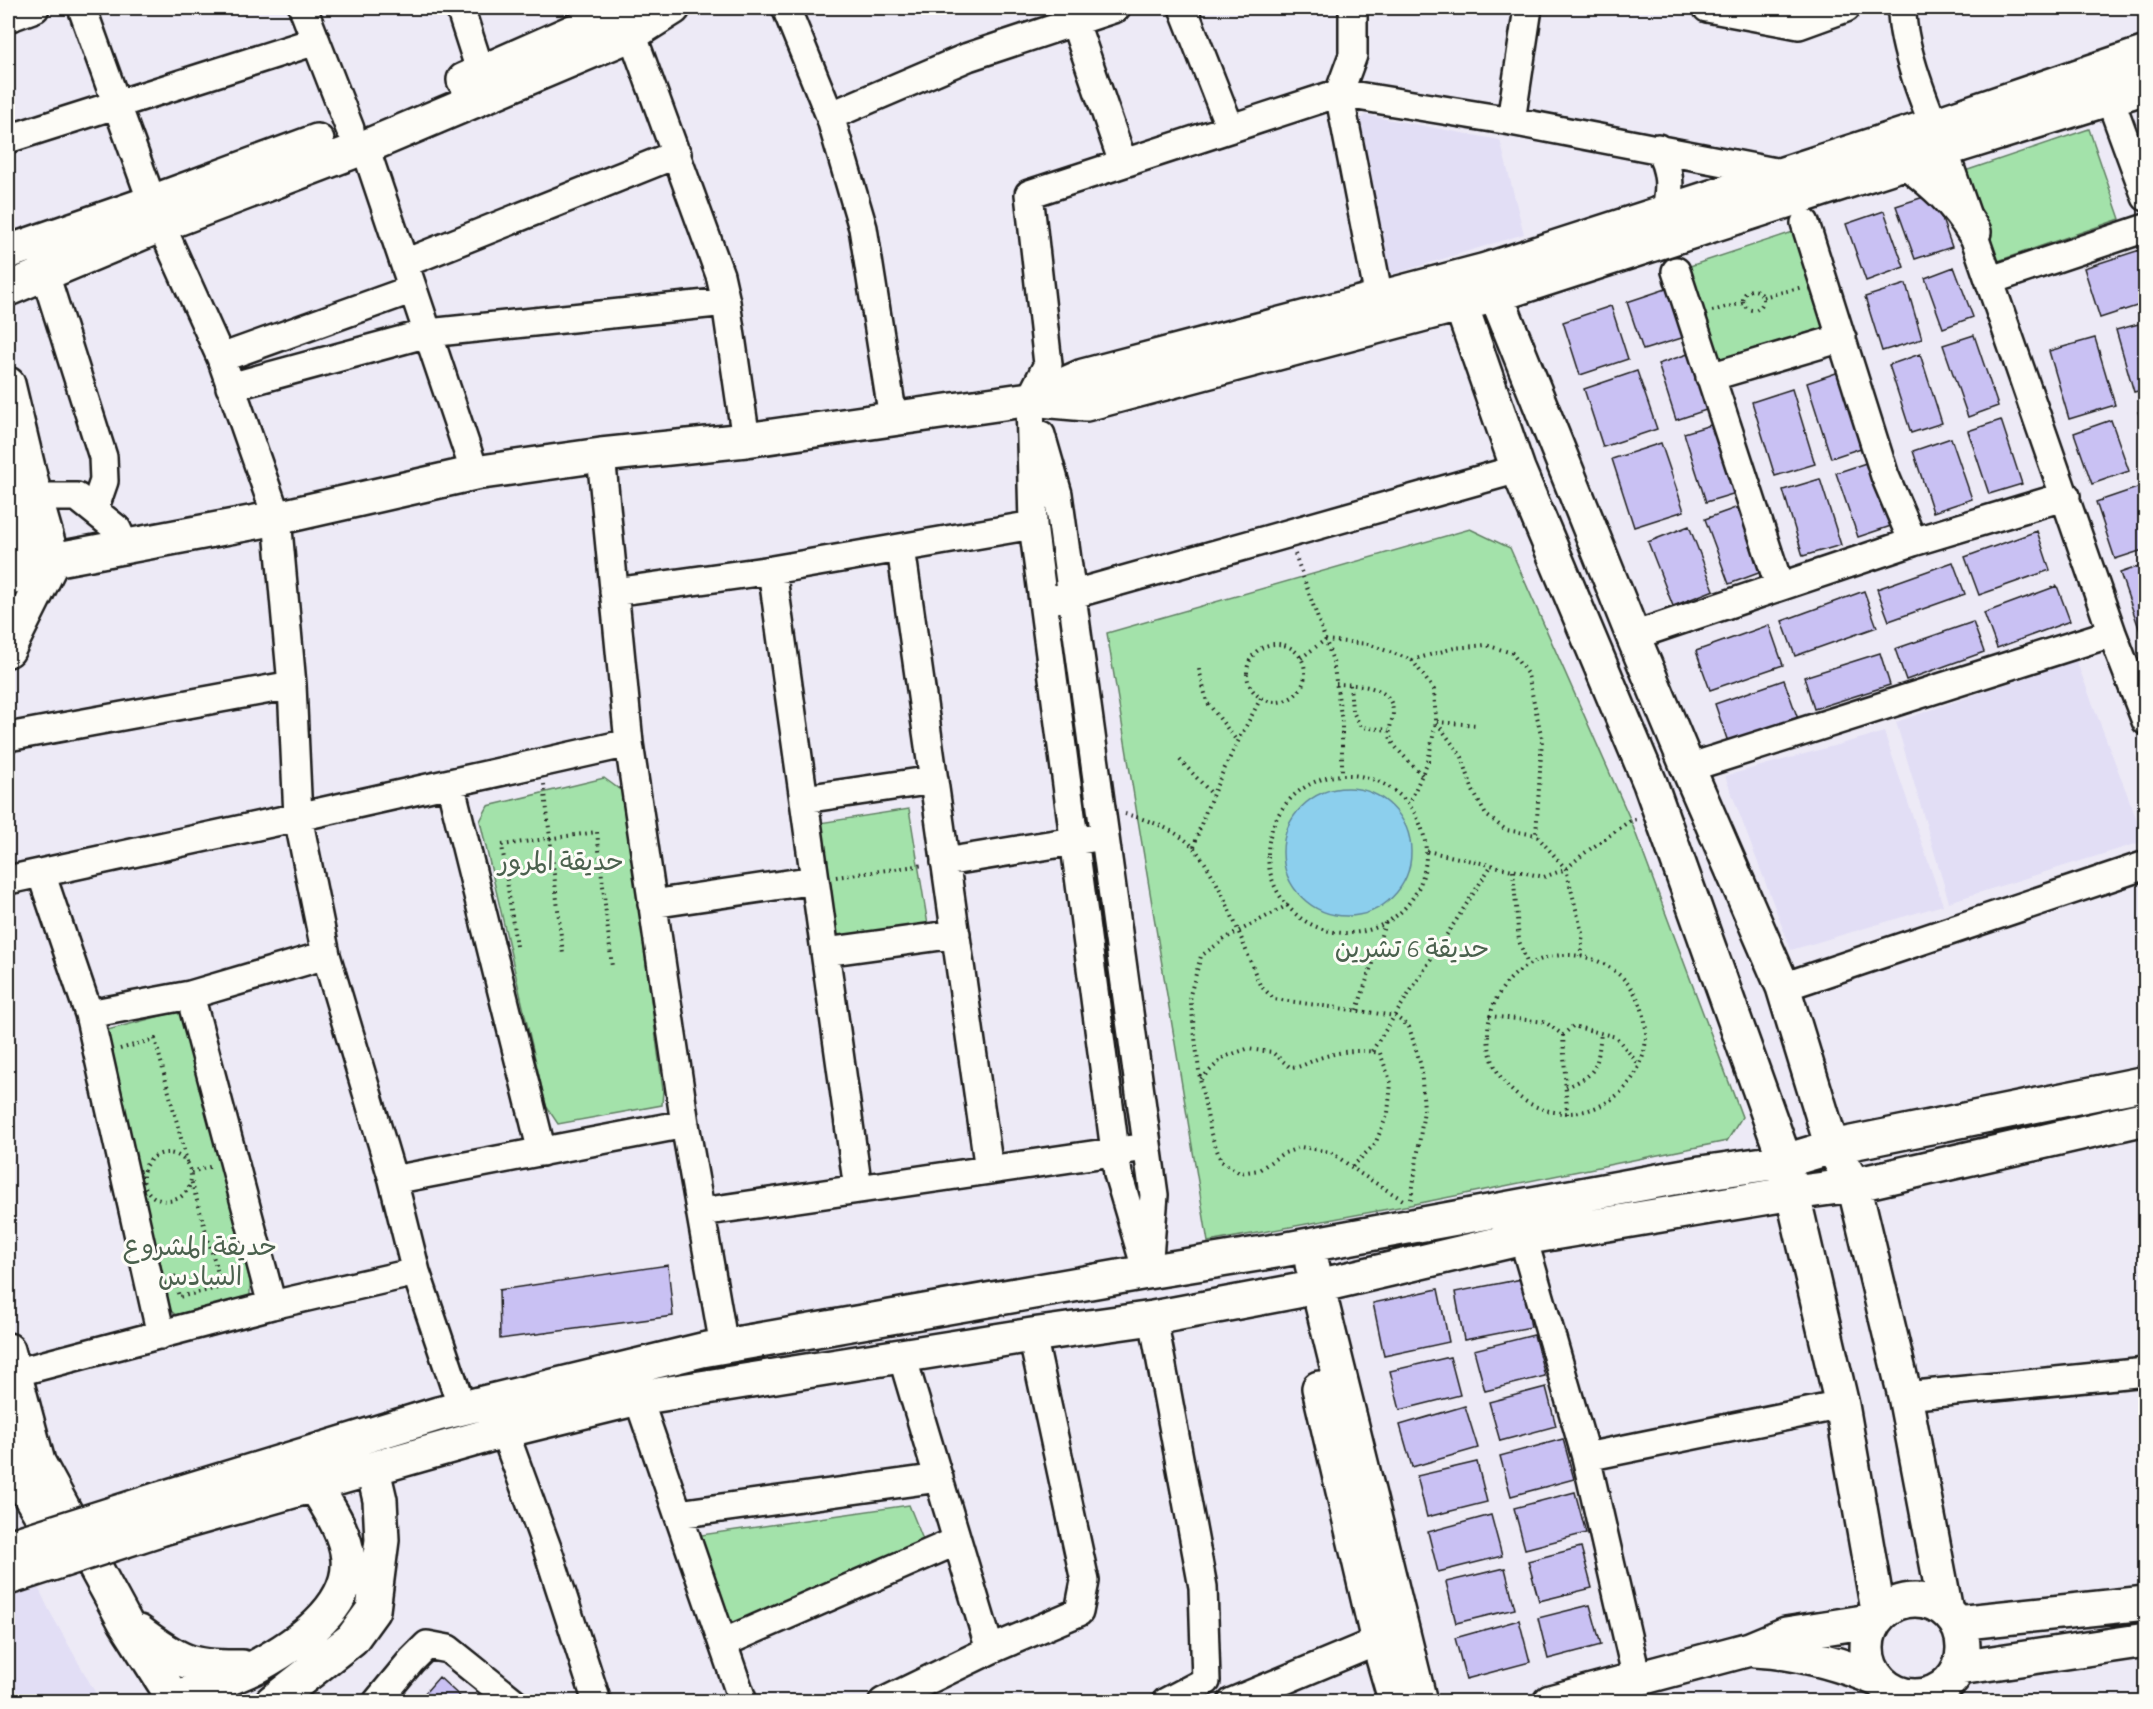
<svg xmlns="http://www.w3.org/2000/svg" width="2153" height="1709" font-family="'Indie Flower','Playpen Sans Arabic',sans-serif">
	<rect width="100%" height="100%" fill="#edeaf6"/>
	<filter id="ink" filterUnits="userSpaceOnUse"><feTurbulence type="fractalNoise" baseFrequency=".0167" numOctaves="2"/><feDisplacementMap in="SourceGraphic" scale="12" xChannelSelector="R" yChannelSelector="G"/><feConvolveMatrix kernelMatrix="1 2 1 2 8 2 1 2 1" color-interpolation-filters="sRGB"/></filter>
	<g filter="url(#ink)">
		<path fill="#e2def5" d="M1365,115L1500,140L1524,234L1387,276L1353,127Z
			M2076,660L2145,841L1949,902L1896,722Z
			M1884,732L1943,905L1791,950L1725,776Z
			M8,1523L49,1610L100,1701H8Z"/>
		<path fill="#a3e2aa" stroke="#607f63" stroke-width="1.5" d="M2089,129L2120,219L1992,263L1962,172Z
			M1799,230L1830,325L1716,363L1684,268Z
			M1470,529L1510,548L1631,821L1742,1117L1727,1141L1410,1205L1208,1242L1107,633Z
			M604,778L623,792L663,1090L662,1105L558,1124L546,1106L480,821L488,806Z
			M909,809L928,925L832,940L813,824Z
			M183,1010L250,1281V1297L176,1315L166,1307L100,1032Z
			M909,1505L926,1547L727,1632L694,1536Z"/>
		<path fill="#8ccfed" stroke="#5f8799" stroke-width="1.5" d="M1283 852a64 64 0 1 1 128 0a64 64 0 1 1-128 0Z"/>
		<path fill="#c9c1f3" stroke="#1c1c1c" stroke-width="1.5" d="M1933,194L1952,247L1915,259L1896,206Z
			M1884,211L1904,267L1866,281L1846,224Z
			M2146,248V303L2100,318L2084,268Z
			M1954,267L1973,317L1943,328L1925,278Z
			M1906,284L1922,339L1882,351L1865,297Z
			M1669,288L1685,337L1643,350L1627,302Z
			M1611,306L1628,359L1580,375L1563,322Z
			M2146,322V389L2134,392L2116,330Z
			M1974,335L1998,406L1968,417L1943,345Z
			M2095,338L2115,405L2069,419L2049,351Z
			M1691,353L1709,409L1676,420L1658,364Z
			M1920,354L1942,423L1911,433L1889,365Z
			M1637,371L1657,429L1603,447L1584,389Z
			M1842,371L1867,446L1831,458L1807,383Z
			M1792,389L1815,464L1775,476L1752,402Z
			M2146,409V433L2138,412Z
			M2001,420L2022,484L1989,494L1968,431Z
			M2111,420L2129,471L2092,484L2074,433Z
			M1714,424L1736,493L1706,502L1684,433Z
			M1951,438L1972,499L1933,512L1913,451Z
			M1661,443L1684,511L1634,527L1612,459Z
			M1869,462L1891,526L1858,537L1836,473Z
			M1820,479L1841,545L1803,556L1783,490Z
			M2140,487L2146,503V549L2115,559L2096,502Z
			M1741,506L1764,571L1729,584L1705,519Z
			M1689,526L1714,590L1673,606L1648,542Z
			M2037,531L2050,570L1979,595L1965,557Z
			M1953,562L1965,594L1889,621L1877,589Z
			M2146,564V633L2141,634L2120,573Z
			M2057,586L2070,621L1997,648L1984,613Z
			M1864,591L1877,627L1795,656L1782,621Z
			M1973,622L1984,652L1906,680L1895,649Z
			M1769,625L1783,665L1710,690L1696,651Z
			M1880,653L1890,685L1814,709L1804,677Z
			M1784,680L1798,719L1728,742L1715,704Z
			M668,1265L673,1316L500,1339L499,1290Z
			M1522,1279L1531,1327L1464,1340L1455,1292Z
			M1438,1289L1449,1342L1384,1356L1373,1303Z
			M1534,1335L1545,1376L1485,1391L1474,1350Z
			M1450,1357L1460,1395L1400,1410L1390,1371Z
			M1546,1387L1556,1426L1500,1441L1489,1402Z
			M1465,1406L1478,1448L1412,1467L1400,1425Z
			M1563,1439L1574,1479L1511,1496L1500,1456Z
			M1477,1462L1487,1502L1427,1517L1417,1476Z
			M1575,1492L1586,1533L1525,1549L1514,1508Z
			M1491,1515L1502,1556L1438,1572L1428,1532Z
			M1581,1547L1592,1588L1539,1601L1528,1561Z
			M1505,1568L1515,1609L1456,1623L1446,1582Z
			M1590,1605L1601,1645L1548,1659L1538,1618Z
			M1519,1620L1530,1662L1466,1679L1455,1638Z
			M439,1677L466,1702H417Z"/>
		<g fill="none" stroke-linecap="round" stroke-linejoin="round">
			<defs>
				<path id="minor" d="M82,8L152,202
					M303,8L350,129
					M460,8L481,73
					M786,8L830,116L863,228L893,418
					M1183,8L1230,128
					M1353,8V55L1339,93L1379,298
					M1707,8L1799,25L1846,8
					M1902,8C1901,47 1928,112 1944,150L2112,633L2146,721
					M8,18L35,8
					M1075,23L1123,163
					M632,34L720,275L726,302L746,440
					M2110,99L2146,197
					M830,116L968,57L1116,8
					M1511,121L1528,8
					M8,139L316,41
					M365,147L475,473
					M1658,148C1671,170 1671,189 1665,213
					M1805,223L1885,476L1913,542
					M161,225L221,358L277,518L292,685L298,817L326,955L393,1180L416,1272L462,1408
					M405,263L677,154
					M1676,271L1779,585
					M45,274L103,457L104,481L94,510
					M1991,280L2146,228
					M221,358L413,289
					M1710,377L1842,338
					M230,387L428,333L726,302
					M1041,435L1058,494L1154,1195L1149,1257
					M601,455L629,743L685,1124L724,1346
					M35,497H77L117,529L125,546
					M901,548L989,1170
					M772,570L858,1189
					M614,592L772,570L1033,525
					M1056,599L1518,469
					M1633,636L1913,542L2066,496
					M8,737L292,685
					M1688,768L2112,633
					M450,783L542,1152
					M804,799L934,780
					M945,862L1092,838
					M41,873L89,1014L161,1335
					M8,880L298,817L629,743
					M652,904L815,880
					M825,952L956,934
					M1783,987L2146,865
					M190,995L272,1305
					M89,1014L190,995L326,955
					M393,1180L685,1124
					M701,1212L1133,1149
					M1523,1238L1586,1457L1637,1679
					M1147,1272L1118,1174L1033,525L1030,399L1048,364L1029,194L1339,93L1511,121L1786,174
					M1153,1318L1203,1587L1206,1681L1166,1702
					M902,1356L990,1650
					M14,1373L272,1305L416,1272
					M1905,1396L2146,1372
					M638,1398L743,1702
					M504,1431L547,1548L597,1702
					M1586,1457L1842,1405
					M678,1514L939,1478
					M723,1643L957,1541
					M377,1702L411,1661L427,1645L448,1649L514,1702
					M883,1702L990,1650L1079,1612L1085,1581L1032,1335
					M1232,1702L1378,1641"/>
				<path id="major" d="M464,80L597,21L620,8
					M1907,162C1935,184 1955,201 1974,232
					M8,252L152,202L317,141
					M1486,270L1633,636L1688,768L1783,987L1832,1147L1854,1185L1905,1396L1946,1611
					M1452,279L1518,469L1650,783L1785,1161L1842,1405L1879,1616
					M8,289L161,225L365,147L632,34L673,8
					M8,384L35,497L53,560L8,650
					M1033,398L1083,376L1486,270L1934,125L2146,53
					M8,491L24,547L8,579
					M24,547L53,560L277,518L475,473L601,455L746,440L1030,399L1086,404L1496,295L1944,150L2146,87
					M1312,1264L1420,1702
					M8,1350L38,1462L125,1622L176,1702
					M1319,1388L1378,1641L1396,1702
					M8,1459L62,1550
					M156,1500L438,1414L702,1350L1147,1272L1282,1250L1701,1173L1785,1161L1832,1147L2146,1083
					M163,1528L504,1431L638,1398L1032,1335L1153,1318L1297,1291L1523,1238L1793,1193L1854,1185L2146,1118
					M1867 1648a48 48 0 1 1 96 0a48 48 0 1 1-96 0Z
					M1956,1623L2146,1603
					M139,1632C179,1662 191,1668 242,1667
					M1755,1650C1798,1652 1839,1663 1879,1680
					M1959,1668L2146,1640
					M166,1702C195,1690 229,1680 257,1666C294,1646 352,1608 348,1559C345,1526 320,1497 305,1468
					M272,1702L352,1639L373,1610L382,1540L380,1500L373,1470
					M1550,1702L1750,1649L1786,1634L1876,1620"/>
			</defs>
			<use href="#minor" stroke="#1c1c1c" stroke-width="32"/>
			<use href="#major" stroke="#1c1c1c" stroke-width="38"/>
			<path stroke="#1c1c1c" stroke-width="4" stroke-dasharray="1.5 4.5" stroke-linecap="butt" d="M1743 300a10 10 0 1 1 20 0a10 10 0 1 1-20 0Z
				M1763,297L1803,287
				M1712,311L1743,303
				M1295,554L1333,661L1342,722V774
				M1247 673a29 29 0 1 1 58 0a29 29 0 1 1-58 0Z
				M1301,658L1325,640L1368,644L1412,660L1434,690L1436,722L1428,761L1409,804
				M1412,660L1454,648L1486,645L1512,653L1528,675L1542,739L1536,835L1566,869L1583,937L1580,956
				M1199,669L1207,702L1237,741
				M1336,684C1356,685 1392,684 1393,712C1393,722 1387,729 1391,739C1395,750 1414,765 1422,775
				M1350,685L1352,710L1361,727L1389,730
				M1437,722L1477,725
				M1437,723L1462,757L1473,791L1486,815L1506,830L1536,835
				M1180,760L1212,794
				M1268 854a79 79 0 1 1 158 0a79 79 0 1 1-158 0Z
				M544,784L563,954
				M1125,814C1147,819 1179,831 1194,848C1222,881 1243,945 1260,985L1274,999L1395,1016L1409,1027L1421,1066L1424,1110L1411,1200
				M1194,847C1209,794 1235,747 1261,698
				M1427,851L1544,877L1566,869L1582,855L1631,820L1637,819
				M1513,871L1519,941L1528,965
				M836,877L924,865
				M1288,905L1226,938L1201,956L1190,995L1200,1079L1211,1134L1221,1161L1240,1173L1259,1170L1282,1154L1301,1147L1331,1152L1361,1174L1403,1200
				M516,946L502,845L597,832L612,967
				M1488 1034a79 79 0 1 1 158 0a79 79 0 1 1-158 0Z
				M1357,1010L1385,923
				M1489,1016L1545,1022L1563,1035L1573,1026L1616,1037L1639,1065
				M1563,1035L1567,1114
				M120,1049L155,1039L188,1165
				M1372,1051L1491,866
				M1201,1079L1224,1057L1247,1049L1272,1052L1291,1068C1304,1067 1311,1060 1323,1057C1342,1051 1361,1049 1380,1053L1391,1083L1388,1113L1375,1144L1352,1167
				M1566,1087C1599,1074 1597,1066 1601,1033
				M143 1177a24 24 0 1 1 48 0a24 24 0 1 1-48 0Z
				M191,1172L213,1166
				M174,1275L179,1297L222,1287L191,1180"/>
			<use href="#minor" stroke="#fdfcf7" stroke-width="27"/>
			<use href="#major" stroke="#fdfcf7" stroke-width="33"/>
			<defs>
				<path id="major-bridge" d="M8,1547L156,1500
					M8,1578L163,1528"/>
			</defs>
			<use href="#major-bridge" stroke="#1c1c1c" stroke-width="38" stroke-linecap="butt"/>
			<use href="#major-bridge" stroke="#fdfcf7" stroke-width="33"/>
		</g>
	</g>
	<g text-anchor="middle" stroke-width="6" stroke-linejoin="round" paint-order="stroke">
		<g font-size="26" fill="#4b614e" stroke="#fdfcf7">
			<text x="561" y="870">حديقة المرور</text>
			<text x="1412" y="957">حديقة 6 تشرين</text>
			<text x="200" y="1255">حديقة المشروع<tspan x="200" dy="30">السادس</tspan></text>
		</g>
	</g>
	<rect width="2153" height="1709" fill="none" stroke="#fdfcf7" stroke-width="30"/>
	<rect x="15" y="15" width="2123" height="1679" fill="none" stroke="#1c1c1c" stroke-width="2" filter="url(#ink)"/>
</svg>
